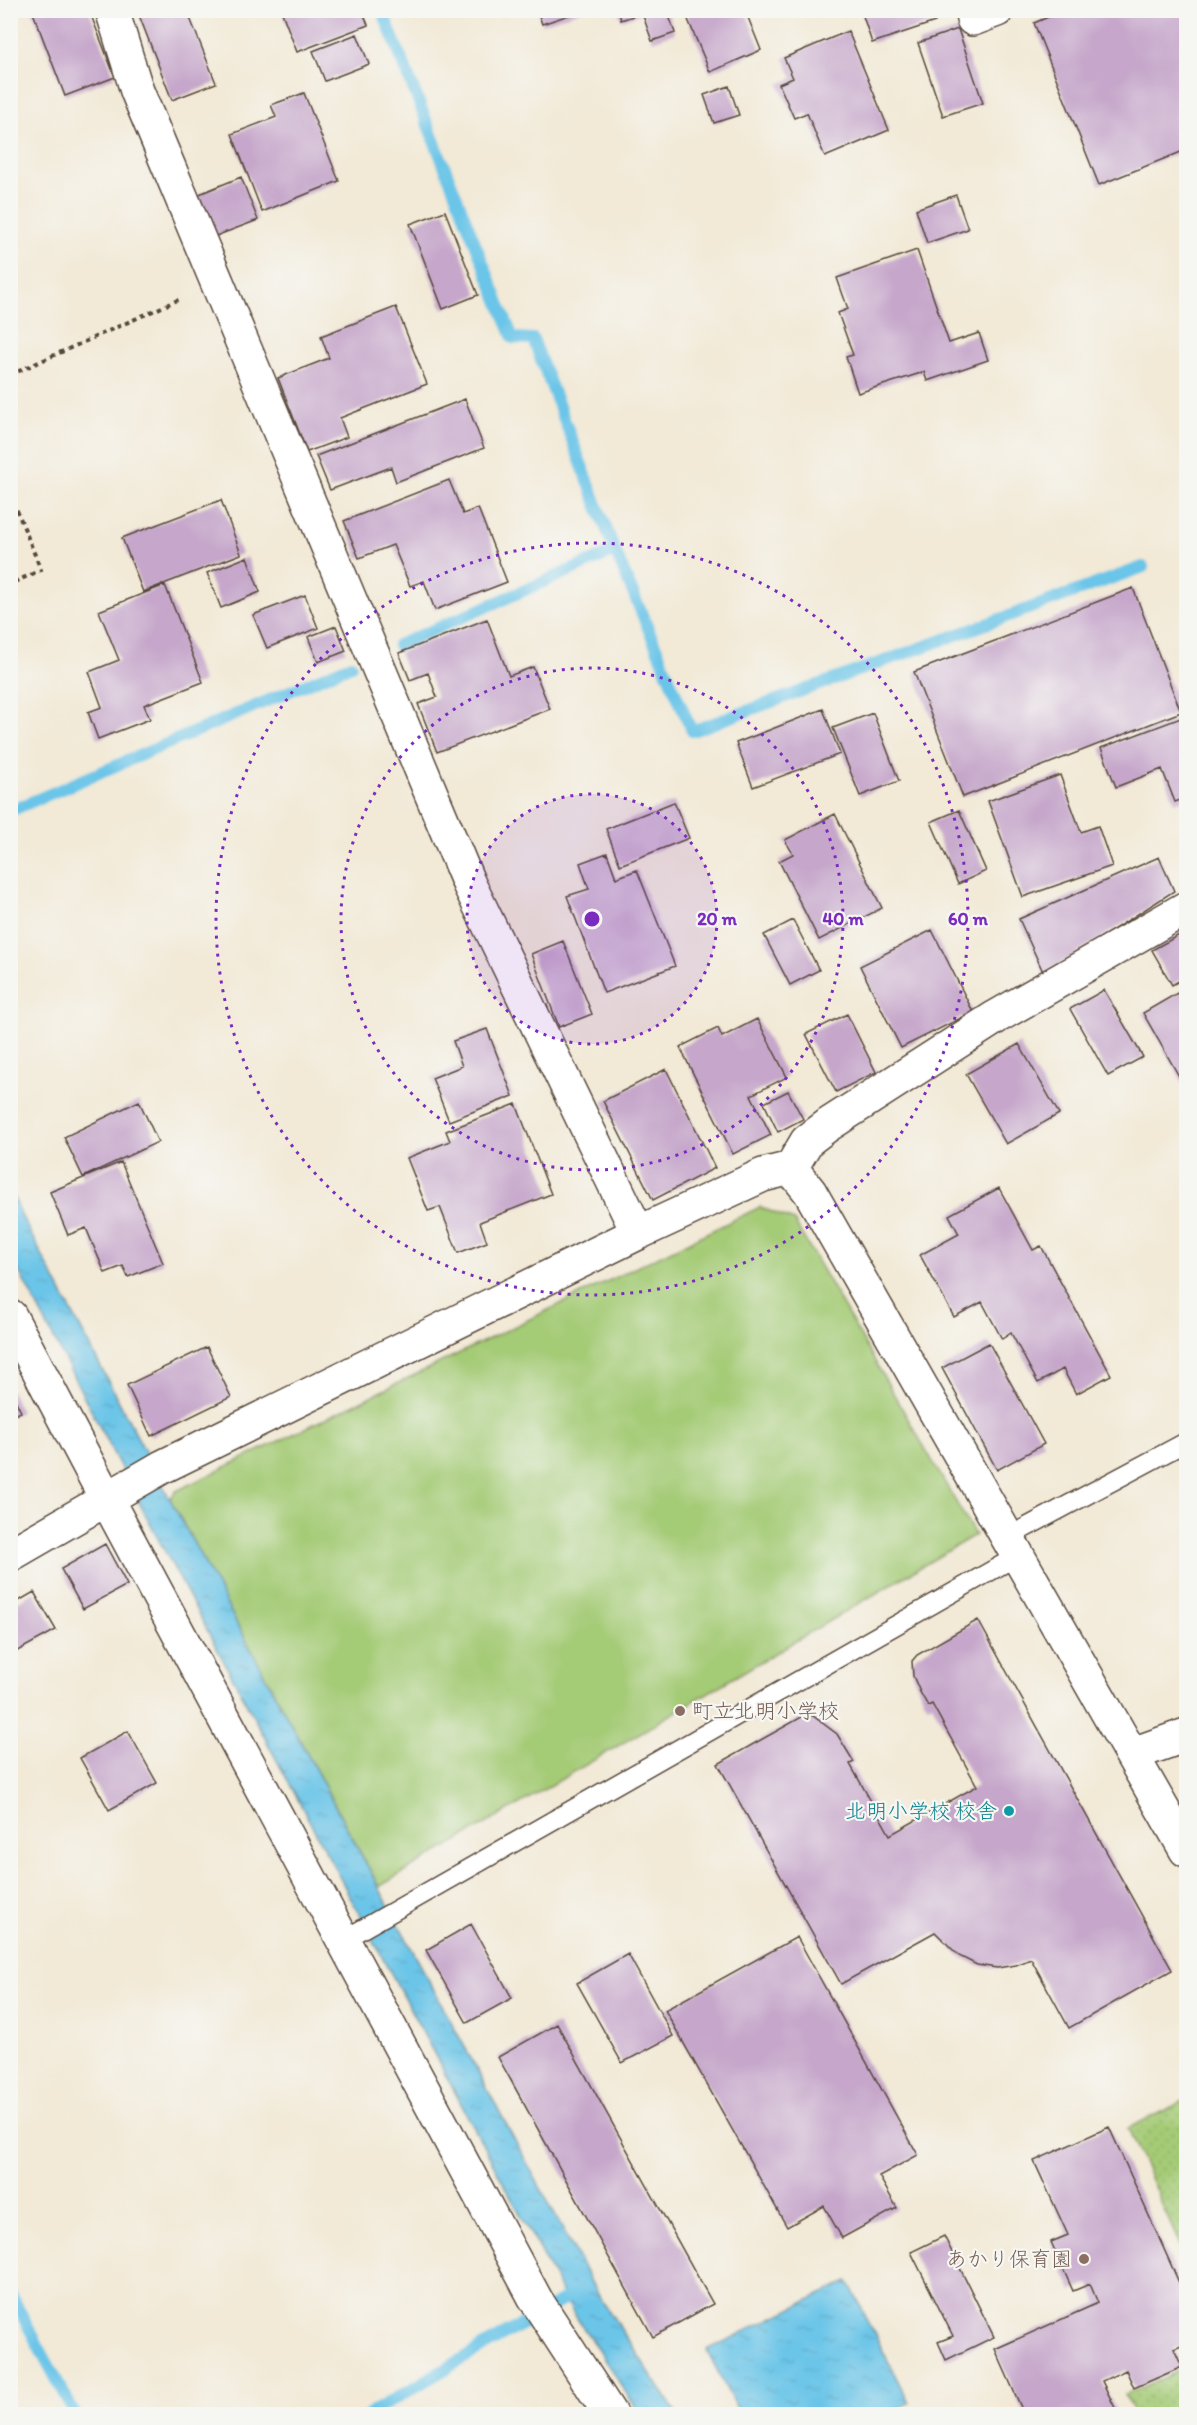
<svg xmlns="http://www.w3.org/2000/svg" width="1197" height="2425" font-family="Itim,'Klee One',sans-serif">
	<defs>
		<pattern id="grass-dots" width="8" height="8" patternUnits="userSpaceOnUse" patternTransform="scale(1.5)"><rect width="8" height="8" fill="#a4cb76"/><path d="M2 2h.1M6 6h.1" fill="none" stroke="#8eae66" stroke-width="1.8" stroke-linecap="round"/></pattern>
		<pattern id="water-ripples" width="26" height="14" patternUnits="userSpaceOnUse" patternTransform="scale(1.5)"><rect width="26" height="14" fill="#6ac5e8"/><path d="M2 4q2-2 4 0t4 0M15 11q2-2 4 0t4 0" fill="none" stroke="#5da9c7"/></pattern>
	</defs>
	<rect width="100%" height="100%" fill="#f6f6f2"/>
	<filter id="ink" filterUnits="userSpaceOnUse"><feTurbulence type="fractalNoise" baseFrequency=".0167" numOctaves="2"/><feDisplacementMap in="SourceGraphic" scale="12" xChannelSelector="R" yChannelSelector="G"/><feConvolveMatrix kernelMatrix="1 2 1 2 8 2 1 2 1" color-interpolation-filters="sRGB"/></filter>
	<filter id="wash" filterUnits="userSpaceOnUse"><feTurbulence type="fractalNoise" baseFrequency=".008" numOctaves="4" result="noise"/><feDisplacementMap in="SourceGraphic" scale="24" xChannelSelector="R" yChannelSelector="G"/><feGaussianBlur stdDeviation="1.35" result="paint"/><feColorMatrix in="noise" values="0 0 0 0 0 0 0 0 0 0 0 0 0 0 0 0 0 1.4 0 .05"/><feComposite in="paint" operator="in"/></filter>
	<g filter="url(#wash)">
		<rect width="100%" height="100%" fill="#f2e9d6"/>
		<path fill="url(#grass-dots)" stroke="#707a4a" stroke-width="1.5" d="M1186,2100V2259L1128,2128Z
			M1186,2368V2414H1134L1125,2395Z"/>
		<path fill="#a4cb76" stroke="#707a4a" stroke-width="1.5" d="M760,1207L794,1221L975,1535L379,1887L170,1499L176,1491Z"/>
		<path fill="url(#water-ripples)" stroke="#527883" stroke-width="1.5" d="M10,1189L22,1217L170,1499L597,2293L677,2414H640L571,2309L147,1518L11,1256Z
			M848,2281L909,2403L886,2414H739L707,2350Z"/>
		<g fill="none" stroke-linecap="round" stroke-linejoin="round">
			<path stroke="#6ac5e8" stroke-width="12" d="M382,10L513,338L533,339L615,551
				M398,645L615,551L692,731L1143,567
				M10,811L351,665
				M10,2293L75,2414
				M369,2414L578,2291"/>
		</g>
		<g id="blocks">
			<path fill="#c6a7cb" d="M32,10H89L115,77L65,96Z
				M137,10H209L190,18L216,83L172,100Z
				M281,10H362L368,25L297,52Z
				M537,10H581V11L542,24Z
				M618,10H667L675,33L652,41L642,13L621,20Z
				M684,10H745L761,50L710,72Z
				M861,10H931L935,22L872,43Z
				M1065,10H1186V150L1099,185L1034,23Z
				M958,29L983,103L943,116L918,43Z
				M848,31L889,130L825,157L807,113L794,118L779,84L793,78L784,58Z
				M357,34L369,64L325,81L313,51Z
				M729,86L739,115L714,123L704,95Z
				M304,93L339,181L262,212L232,134L276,117L271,105Z
				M241,177L258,220L213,237L197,195Z
				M956,195L968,229L927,243L916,209Z
				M445,211L478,295L443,309L410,224Z
				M917,250L949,343L979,333L988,360L927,381L924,372L858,393L846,357L853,355L838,313L848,309L837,278Z
				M396,307L427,384L340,418L347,437L307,452L278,378L329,358L321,336Z
				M465,399L484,448L396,482L391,467L330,490L316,456Z
				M449,480L463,514L478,508L507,582L435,610L424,581L410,586L393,545L359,558L344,521Z
				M221,500L241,554L143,592L122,538Z
				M247,557L260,592L221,608L207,573Z
				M165,585L203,682L144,705L150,719L98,739L88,712L102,707L89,672L119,660L99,611Z
				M1133,588L1181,712L963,797L914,672Z
				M305,595L318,628L267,648L253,615Z
				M487,619L509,676L533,667L550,709L437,752L418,704L437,697L428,673L410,680L399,653Z
				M336,626L346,651L318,662L308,637Z
				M823,709L840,754L753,787L736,743Z
				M873,713L899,781L860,796L833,728Z
				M1186,716V798L1175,802L1162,769L1116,787L1101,748Z
				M1060,775L1081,832L1098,826L1112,866L1023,897L988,801Z
				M674,802L689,838L620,865L606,829Z
				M959,810L986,871L958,884L931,822Z
				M835,814L882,908L819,940L779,861L793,854L785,840Z
				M607,853L616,878L637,870L675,966L604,993L567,896L589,889L580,863Z
				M1159,857L1174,891L1044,974L1019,919Z
				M793,920L819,970L790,985L764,935Z
				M932,930L973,1012L901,1048L860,966Z
				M1186,931V977L1172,985L1152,950Z
				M563,941L592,1014L559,1027L531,954Z
				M1186,988V1084L1184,1085L1143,1013Z
				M1104,990L1143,1057L1108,1076L1070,1009Z
				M847,1014L876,1072L836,1092L806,1034Z
				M757,1019L787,1077L751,1095L771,1135L733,1154L680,1047L718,1028L722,1037Z
				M487,1029L513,1096L449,1121L432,1078L462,1066L453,1041Z
				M1019,1044L1059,1114L1006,1144L966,1074Z
				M666,1069L715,1168L653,1200L603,1101Z
				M788,1091L803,1119L778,1132L764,1103Z
				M139,1101L158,1142L83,1177L64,1137Z
				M516,1104L551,1194L480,1222L487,1242L458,1253L440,1207L428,1211L407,1158L450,1141L446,1131Z
				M121,1162L163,1263L128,1277L123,1266L105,1273L86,1228L68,1235L50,1192Z
				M999,1188L1033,1250L1041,1246L1111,1375L1076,1394L1063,1369L1038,1383L1011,1333L1002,1339L982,1302L954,1317L920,1255L959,1234L949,1215Z
				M989,1343L1044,1444L997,1470L942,1368Z
				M207,1347L231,1397L151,1436L127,1385Z
				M10,1389L21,1412L10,1417Z
				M105,1544L127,1585L83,1609L61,1569Z
				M10,1590L17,1602L34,1592L56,1630L10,1655Z
				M978,1620L1172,1970L1069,2028L1031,1959L1016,1965L997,1968L977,1965L959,1956L935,1932L841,1984L718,1764L807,1714L813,1716L837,1734L854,1762L850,1764L890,1835L977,1786L932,1704L928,1706L920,1692L913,1676L912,1661L917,1655Z
				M128,1731L157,1783L109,1810L80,1758Z
				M471,1924L512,1998L467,2023L426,1950Z
				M797,1937L918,2155L879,2176L897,2208L842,2238L824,2206L787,2227L665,2010Z
				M628,1954L673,2036L622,2063L577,1983Z
				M557,2024L713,2304L653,2337L498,2057Z
				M1109,2127L1186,2298V2344L1174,2349L1182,2367L1134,2388L1126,2370L1102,2381L1118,2414H1024L995,2349L1098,2303L1090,2284L1073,2291L1051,2242L1068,2235L1034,2161Z
				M944,2236L994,2337L946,2360L938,2342L953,2336L911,2252Z"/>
		</g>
	</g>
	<g filter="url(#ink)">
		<use href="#blocks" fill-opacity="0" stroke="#56473a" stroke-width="1.5"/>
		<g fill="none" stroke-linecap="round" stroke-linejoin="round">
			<defs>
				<path id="lane" d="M1008,1537L1186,1442
					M343,1940L1019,1555"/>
				<path id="street" d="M112,10L137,91L469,884L638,1233
					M973,19L997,10
					M791,1168L810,1192L1186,1850
					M10,1316L106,1498L536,2300L610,2414
					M10,1555L162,1467L638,1233L763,1175L791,1168L807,1141L828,1125L996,1017L1186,908
					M1133,1754L1186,1735"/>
			</defs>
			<use href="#lane" stroke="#56473a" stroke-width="21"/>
			<use href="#street" stroke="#56473a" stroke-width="36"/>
			<path stroke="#56473a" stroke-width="4" stroke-dasharray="4.5 4.5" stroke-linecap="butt" d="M10,375L182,298
				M10,493L41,570L10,584"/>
			<use href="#lane" stroke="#fff" stroke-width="18"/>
			<use href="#street" stroke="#fff" stroke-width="33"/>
		</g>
	</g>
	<circle cx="592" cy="919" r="125" fill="#7b2cbf" fill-opacity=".12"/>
	<g fill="none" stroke="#7b2cbf" stroke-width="3" stroke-dasharray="3 6">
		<circle cx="592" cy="919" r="125"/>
		<circle cx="592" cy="919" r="251"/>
		<circle cx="592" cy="919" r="376"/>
	</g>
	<g fill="#8d6e63" stroke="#f6f6f2" stroke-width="2">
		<circle cx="680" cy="1711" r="6"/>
		<circle cx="1084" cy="2259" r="6"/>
	</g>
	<circle fill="#0f9aa8" stroke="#f6f6f2" stroke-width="2" cx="1009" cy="1811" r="6"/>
	<g text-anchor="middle" stroke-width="4.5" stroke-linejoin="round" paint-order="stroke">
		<g font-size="21" fill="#785e54" stroke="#f6f6f2" text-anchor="start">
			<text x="692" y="1718">町立北明小学校</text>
			<text x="1072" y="2266" text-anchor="end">あかり保育園</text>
		</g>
		<g font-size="21" fill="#0d838f" stroke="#f6f6f2" text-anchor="end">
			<text x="997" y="1818">北明小学校 校舎</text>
		</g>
	</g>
	<circle cx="592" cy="919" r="9" fill="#7b2cbf" stroke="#f6f6f2" stroke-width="3"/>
	<g font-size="18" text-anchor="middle" font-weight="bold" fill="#7b2cbf" stroke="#f6f6f2" stroke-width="4.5" stroke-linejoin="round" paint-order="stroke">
		<text x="717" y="925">20 m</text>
		<text x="843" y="925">40 m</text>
		<text x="968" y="925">60 m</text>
	</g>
	<rect width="1197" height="2425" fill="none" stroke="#f6f6f2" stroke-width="36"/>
</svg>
